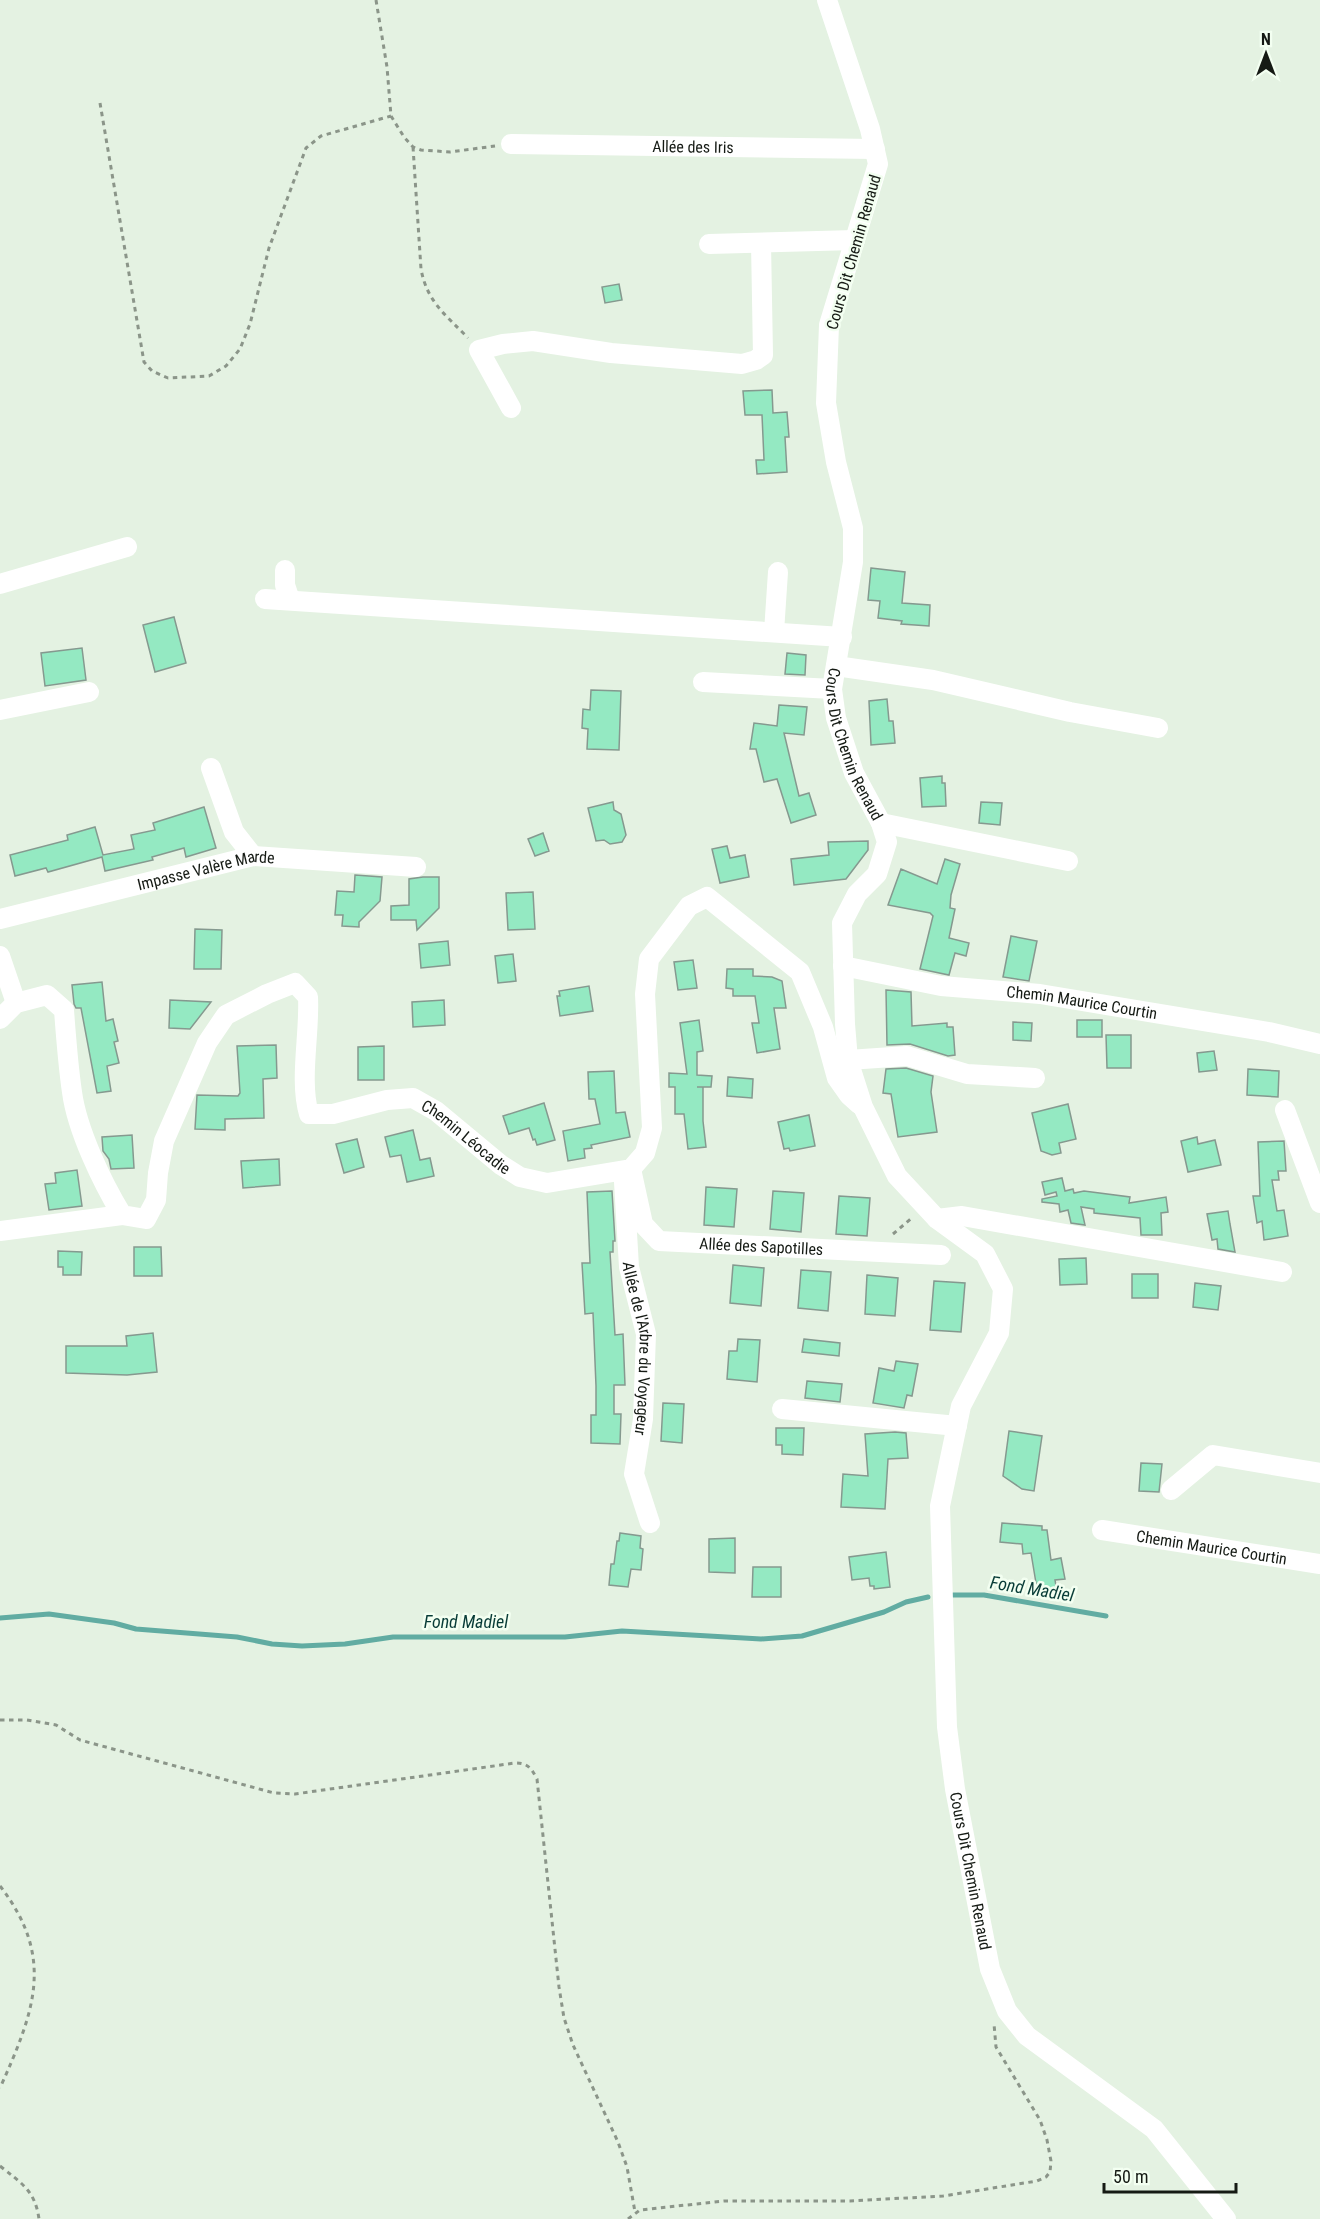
<svg xmlns="http://www.w3.org/2000/svg" width="1320" height="2219" font-family="'Roboto Condensed',sans-serif">
	<rect width="100%" height="100%" fill="#e4f2e2"/>
	<g fill="none" stroke-linecap="round" stroke-linejoin="round">
		<path stroke="#61aca2" stroke-width="5" d="M953,1595H984L1106,1616
			M0,1618L49,1614L114,1623L136,1629L237,1637L272,1644L302,1646L345,1644L393,1637H565L622,1631L761,1639L802,1636L884,1612L906,1602L928,1597"/>
	</g>
	<path fill="#94e9c2" stroke="#85998f" stroke-width="1.5" d="M619,284L622,300L605,303L602,287Z
		M772,390L773,413L787,412L789,437H785L787,472L757,474L756,460H764L762,415H745L743,391Z
		M871,568L905,572L902,603L930,605L929,626L901,624L902,621L878,618L880,601L868,600Z
		M174,617L186,663L155,672L143,625Z
		M82,648L86,680L45,686L41,653Z
		M787,653L806,655L805,675L785,674Z
		M591,690L621,691L619,750L587,749L588,729L582,728L583,709L590,710Z
		M887,699L889,721H893L895,743L871,745L869,701Z
		M779,705L807,707L804,735L784,733L799,796L809,793L816,815L791,823L777,779L764,782L756,749H750L754,723L777,726Z
		M942,776V783H945L946,806L922,807L920,778Z
		M613,802L614,810L621,814L626,835L622,842L610,844L604,840L596,841L588,808Z
		M981,802L1002,803L1000,825L979,823Z
		M204,807L216,848L186,857L184,848L152,857L153,860L105,871L102,857L48,872L46,868L15,876L10,855L68,840L67,835L95,827L103,855L134,849L131,835L155,830L153,823Z
		M543,833L549,851L535,856L528,839Z
		M868,841V850L846,879L794,885L791,859L829,855L828,842Z
		M727,846L730,858L745,855L749,877L720,883L712,849Z
		M945,859L960,864L951,895L950,908L955,909L949,938L969,943L966,956L955,953L949,975L920,969L933,916L930,913L888,905L901,869L937,884Z
		M355,875L382,877L380,901L359,922V927L342,926L343,915H335L337,891L354,892Z
		M423,877H439V908L417,930L416,920H391V906L409,905V879Z
		M533,892L535,929L508,930L506,893Z
		M195,929L222,930L221,969H194Z
		M1011,936L1037,941L1029,981L1003,977Z
		M448,941L450,965L421,968L419,944Z
		M513,954L516,981L498,983L495,956Z
		M693,960L697,988L678,990L674,962Z
		M727,969H753V976L772,977L782,981L786,1008H774L780,1049L757,1053L752,1023H759L755,996H733V989L726,988Z
		M102,982L106,1021L113,1019L118,1041L114,1042L119,1063L107,1066L111,1091L97,1093L81,1008H76L74,1004L72,985Z
		M589,986L593,1011L560,1016L557,996H560L559,991Z
		M886,990L911,992L912,1026L947,1023V1027H953L955,1055L948,1056L910,1044L887,1045Z
		M170,1000L211,1002L190,1029L169,1028Z
		M444,1000L445,1025L413,1027L412,1002Z
		M699,1020L703,1051L697,1052V1075L712,1076L711,1087H697H703V1121L706,1147L688,1149L684,1114H675V1087H669V1073L687,1074L680,1023Z
		M1077,1020H1102V1037H1077Z
		M1013,1022L1032,1023L1031,1041L1013,1040Z
		M1106,1035H1131V1068H1107Z
		M276,1045L277,1078L263,1079L264,1118L225,1119V1130L195,1129L197,1095L238,1096L240,1093L237,1046Z
		M384,1046V1080H358V1047Z
		M1214,1051L1217,1070L1199,1072L1197,1053Z
		M906,1068L933,1076L931,1092L937,1132L898,1137L891,1094L883,1093L886,1069Z
		M1248,1069L1279,1071L1278,1097L1247,1095Z
		M614,1071L616,1113L625,1112L630,1137L591,1145L592,1148L584,1149L585,1158L568,1161L563,1131L600,1124L595,1099H589L588,1072Z
		M728,1077L753,1079L752,1098L727,1096Z
		M544,1103L555,1140L537,1145L535,1139L533,1140L529,1128L509,1134L503,1116Z
		M1068,1104L1076,1139L1059,1143L1061,1153L1052,1155L1041,1151L1032,1113Z
		M809,1115L815,1146L790,1151L789,1148L784,1149L778,1122Z
		M413,1130L420,1160L430,1158L434,1176L407,1182L401,1155L390,1157L385,1137Z
		M132,1135L134,1168L111,1169L109,1159L103,1151L102,1137Z
		M1197,1137L1198,1144L1215,1140L1221,1165L1188,1172L1181,1141Z
		M357,1139L364,1167L344,1173L336,1144Z
		M1284,1141L1286,1171H1278L1279,1180H1272L1277,1211L1284,1210L1288,1236L1264,1240L1262,1221L1257,1223L1253,1196H1260L1258,1142Z
		M279,1159L280,1185L243,1188L241,1161Z
		M77,1170L82,1206L49,1210L45,1184L56,1183L55,1173Z
		M1062,1178L1065,1191L1073,1189L1074,1193L1084,1191L1130,1197L1129,1203L1166,1197L1168,1212L1161,1213L1162,1235H1141L1140,1218L1094,1213V1209L1081,1207L1085,1225L1071,1223L1068,1210L1060,1212L1059,1204L1042,1202V1199L1057,1196L1056,1192L1045,1195L1042,1182Z
		M706,1187L737,1189L734,1227L704,1225Z
		M612,1191L615,1241H613V1252H610L615,1335L623,1334L625,1385H614V1414H621L620,1444L591,1443V1415H596V1386L593,1313L585,1314L582,1263H590L587,1192Z
		M773,1191L804,1193L801,1232L770,1229Z
		M839,1196L870,1198L867,1236L836,1234Z
		M1228,1211L1230,1224L1235,1252L1218,1249L1217,1239L1212,1240L1207,1214Z
		M134,1247H161L162,1276H134Z
		M58,1251L82,1252L81,1275H63V1267H58Z
		M1086,1258L1087,1284L1060,1285L1059,1259Z
		M733,1265L764,1268L761,1306L730,1303Z
		M801,1270L831,1272L828,1311L798,1308Z
		M1132,1274H1158V1298H1132Z
		M867,1275L898,1278L895,1316L865,1314Z
		M934,1281L965,1283L961,1332L930,1330Z
		M1195,1283L1221,1286L1218,1310L1193,1307Z
		M153,1333L157,1372L127,1375L66,1373V1346H127L126,1336Z
		M738,1339L760,1340L757,1382L727,1379L729,1351H737Z
		M804,1339L840,1343L839,1356L802,1352Z
		M896,1361L918,1364L912,1396L907,1395L904,1408L873,1403L879,1368L894,1371Z
		M807,1381L842,1384L840,1402L805,1398Z
		M663,1403L684,1404L682,1443L661,1441Z
		M776,1428H804L803,1455L782,1454V1445H776Z
		M1009,1431L1042,1436L1034,1491L1022,1489L1003,1476Z
		M895,1432L906,1433L908,1458L888,1459L885,1509L841,1507L843,1474L868,1476L865,1434Z
		M1141,1463L1162,1464L1159,1492L1139,1491Z
		M1002,1523L1042,1526V1530H1047L1051,1560L1061,1558L1065,1579L1055,1580L1057,1592L1038,1595L1031,1553L1023,1554L1022,1544L1000,1542Z
		M620,1533L641,1536L640,1548L643,1549L641,1570L631,1569L628,1587L609,1585L611,1564H614L617,1541H619Z
		M735,1538V1573L709,1572V1539Z
		M886,1552L890,1587L874,1589V1586H870L869,1578L852,1580L849,1557Z
		M753,1567H781V1597H752Z"/>
	<g fill="none" stroke-linecap="round" stroke-linejoin="round">
		<path stroke="#8b9589" stroke-width="3" stroke-dasharray="4.5 4.5" stroke-linecap="butt" d="M376,0L387,67L391,116L404,137L413,147L421,150L450,152L495,146
			M100,103L144,362L152,371L168,378L209,376L226,366L240,349L250,324L269,248L306,148L321,136L391,116
			M413,147L421,269C427,302 446,315 468,338
			M893,1234L913,1217
			M0,1720H27L56,1725L80,1740L274,1793L295,1794L515,1763C528,1763 531,1768 537,1779L559,1987L564,2018L573,2045L618,2142L627,2167L635,2212
			M0,1886C56,1958 34,2012 0,2088
			M0,2166C21,2183 35,2190 39,2219
			M628,2219L640,2210L724,2201H850L943,2196L1037,2181L1046,2177L1050,2172L1051,2161L1047,2140L1040,2120L996,2047L994,2024"/>
		<g stroke="#fff" stroke-width="20">
			<path id="s1" d="M827,0L870,129L878,164L829,325L826,403L836,462L853,528V562L832,689L836,718L854,773L881,823L887,842L877,874L857,894L842,923L845,1024L848,1060L863,1107L897,1176L937,1219L985,1254L1003,1289L999,1333L961,1406L940,1506L947,1727L955,1789L990,1969L1007,2011L1027,2036L1154,2129L1226,2219"/>
			<path id="s2" d="M511,144L875,149"/>
			<path d="M709,244L855,240"/>
			<path d="M511,408L479,350L503,344L533,341L611,353L742,364L756,360L763,355L761,243"/>
			<path d="M285,570V585L290,600"/>
			<path d="M0,584L127,547"/>
			<path d="M265,599L842,637"/>
			<path d="M774,632L778,572"/>
			<path d="M836,666L933,680L1070,712L1158,728"/>
			<path d="M703,682L832,689"/>
			<path d="M0,710L89,692"/>
			<path d="M211,768L234,832L253,856"/>
			<path d="M881,823L1068,861"/>
			<path id="s3" d="M0,919L253,856L416,867"/>
			<path d="M0,956L16,1003"/>
			<path id="s4" d="M843,966L941,986L1040,994L1269,1032L1320,1044"/>
			<path id="s5" d="M0,1019L16,1003L47,995L64,1010C66,1037 68,1065 72,1092C77,1130 102,1182 122,1215L146,1219L156,1200L158,1173L164,1141L207,1043L226,1015L267,994L295,983L308,997C310,1033 299,1081 309,1114H333L387,1100L413,1098L436,1111L501,1165L520,1177L547,1183L631,1169L645,1153L652,1128L645,994L649,959L689,906L707,897L800,972L823,1027L837,1078L849,1095L859,1104"/>
			<path d="M848,1060L907,1056L967,1074L1035,1078"/>
			<path d="M1285,1110L1320,1203"/>
			<path id="s6" d="M631,1169L643,1224L659,1241L941,1255"/>
			<path id="s7" d="M624,1182L629,1267L646,1334L643,1419L634,1474L650,1523"/>
			<path d="M937,1219L962,1216L1282,1272"/>
			<path d="M0,1231L122,1215"/>
			<path d="M782,1409L957,1426"/>
			<path d="M1171,1490L1213,1455L1320,1473"/>
			<path id="s8" d="M1102,1530L1320,1564"/>
		</g>
	</g>
	<g text-anchor="middle" stroke-width="5" stroke-linejoin="round" paint-order="stroke">
		<g font-size="16" fill="#151a14" stroke="#f3fff1">
			<text dy="6" stroke="none"><textPath href="#s2" startOffset="182">Allée des Iris</textPath></text>
			<text transform="translate(853 252) rotate(-74)" y="6">Cours Dit Chemin Renaud</text>
			<text dy="6" stroke="none"><textPath href="#s1" startOffset="768">Cours Dit Chemin Renaud</textPath></text>
			<text dy="6" stroke="none"><textPath href="#s3" startOffset="212">Impasse Valère Marde</textPath></text>
			<text dy="6" stroke="none"><textPath href="#s4" startOffset="242">Chemin Maurice Courtin</textPath></text>
			<text dy="6" stroke="none"><textPath href="#s5" startOffset="924">Chemin Léocadie</textPath></text>
			<text dy="6" stroke="none"><textPath href="#s6" startOffset="182">Allée des Sapotilles</textPath></text>
			<text dy="6" stroke="none"><textPath href="#s7" startOffset="168">Allée de l'Arbre du Voyageur</textPath></text>
			<text dy="6" stroke="none"><textPath href="#s8" startOffset="111">Chemin Maurice Courtin</textPath></text>
			<text dy="6" stroke="none"><textPath href="#s1" startOffset="1984">Cours Dit Chemin Renaud</textPath></text>
		</g>
		<g font-size="18" font-style="italic" fill="#083c37" stroke="#f3fff1">
			<text transform="translate(1032 1589) rotate(9)" y="6">Fond Madiel</text>
			<text x="466" y="1628">Fond Madiel</text>
		</g>
	</g>
	<g transform="translate(1266 54)" stroke="#f3fff1" stroke-width="4.5" paint-order="stroke">
	<path d="M0-4.5L10 22L0 15L-10 22Z" fill="#151a14"/>
	<text y="-9" font-size="16" font-weight="bold" text-anchor="middle" fill="#151a14">N</text>
	</g>
	<path d="M1104 2183v9h132v-9" fill="none" stroke="#151a14" stroke-width="3"/>
	<text x="1113" y="2183" font-size="18" fill="#151a14" stroke="#f3fff1" stroke-width="4.5" paint-order="stroke">50 m</text>
</svg>
